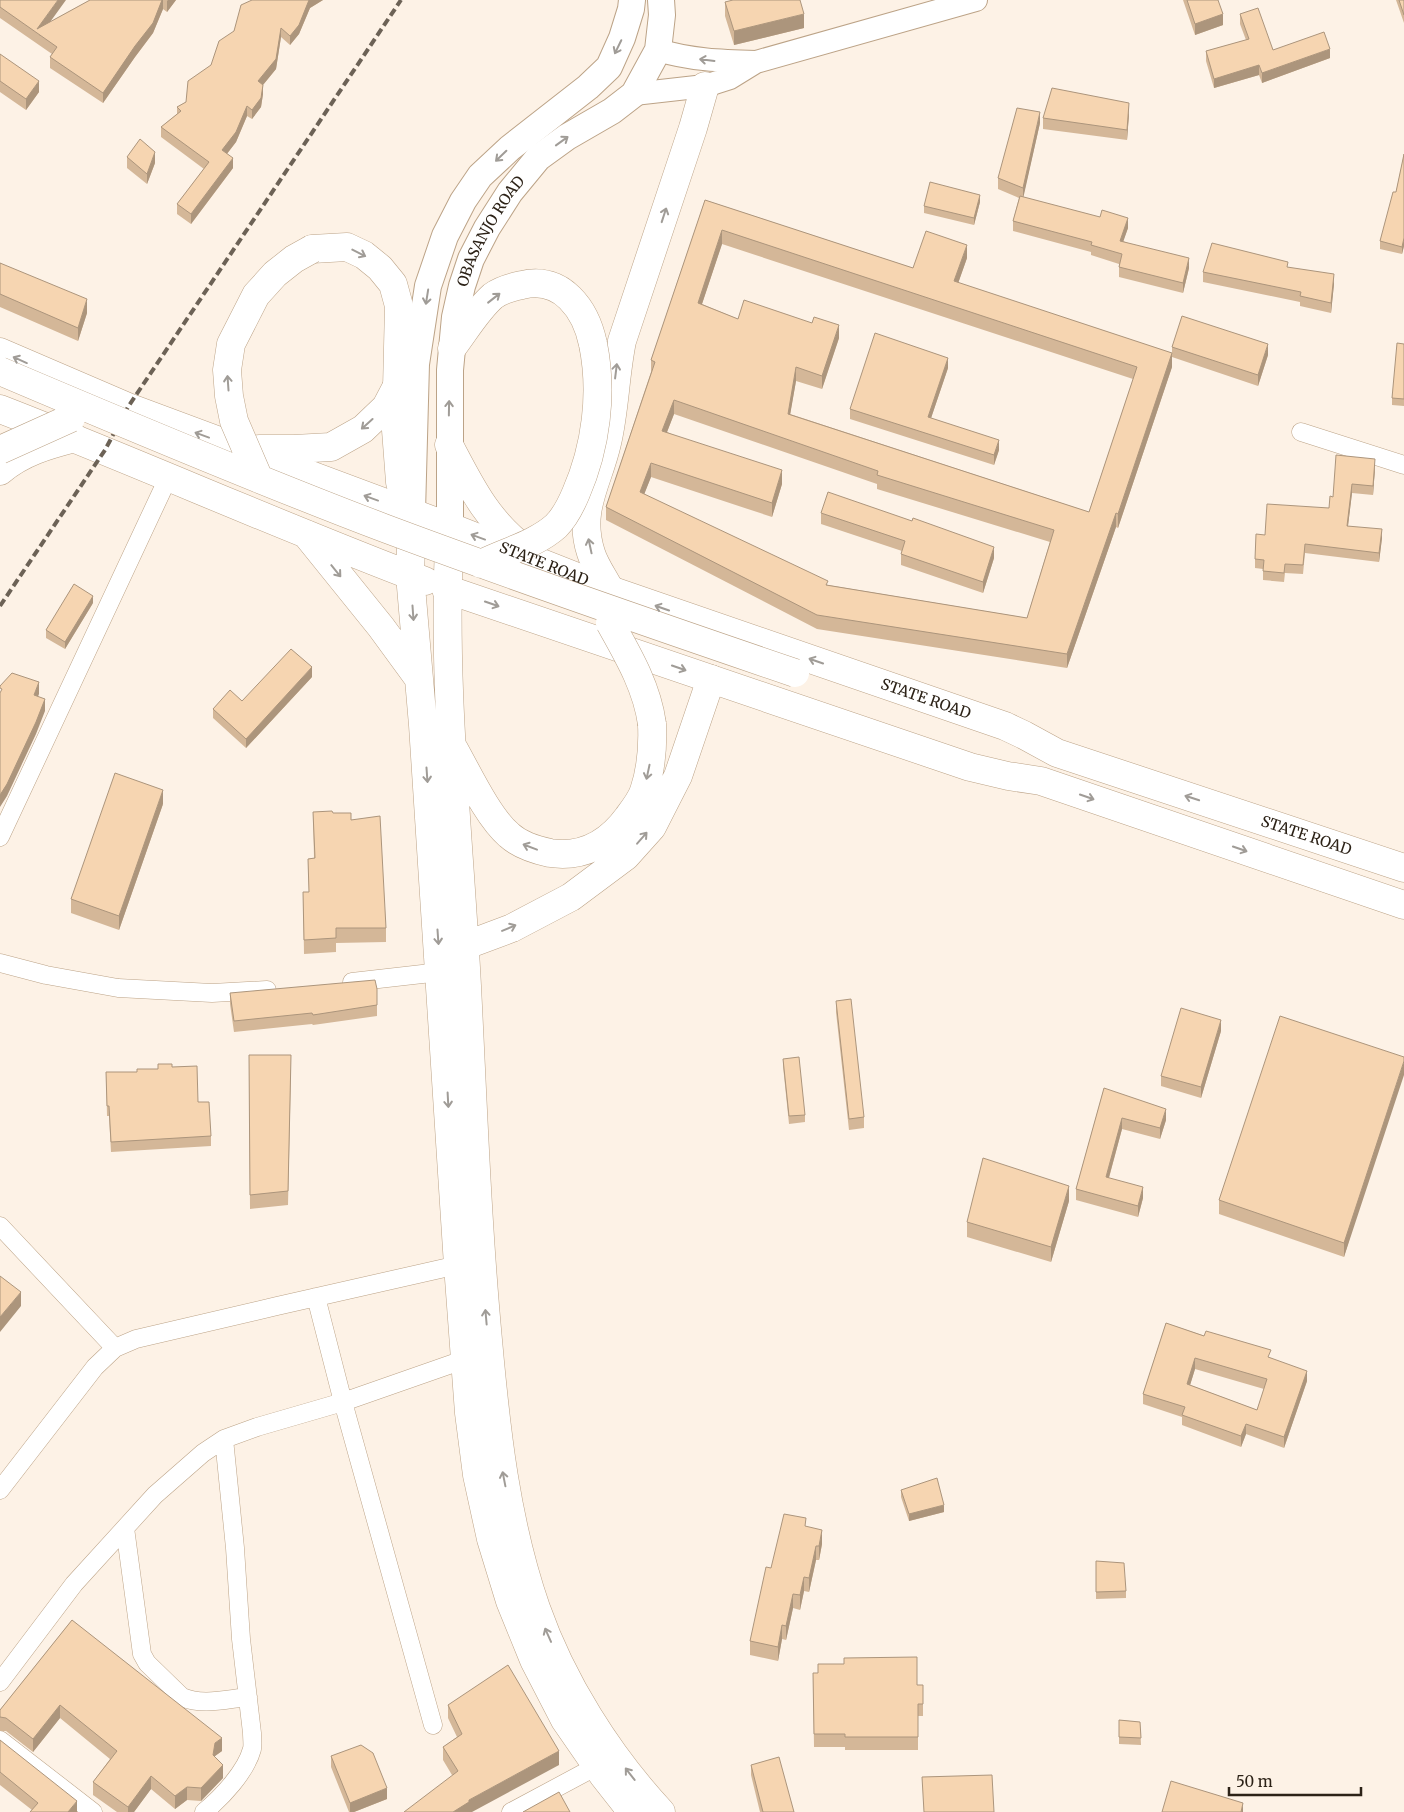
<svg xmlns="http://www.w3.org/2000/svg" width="1404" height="1812" font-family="Merriweather,serif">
	<rect width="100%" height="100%" fill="#fdf2e6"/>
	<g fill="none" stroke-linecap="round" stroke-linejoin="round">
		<defs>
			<path id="minor" d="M1301,432L1404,465
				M0,837L168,478
				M0,963L46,975L118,988L212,993L267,990
				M352,982L440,972
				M0,1226L115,1348
				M316,1297L343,1402L433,1725
				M0,1490L95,1367L115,1348L136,1339L277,1306L458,1265
				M125,1528L142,1654L147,1663L182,1697C202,1706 227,1699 248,1697
				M0,1682L74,1584L155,1495L203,1453L224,1439L257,1427L343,1402L466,1359
				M0,1740L93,1812
				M204,1812C221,1798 246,1772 252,1749C253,1745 252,1738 252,1733L241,1639L235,1548L224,1439
				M511,1812L597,1766"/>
			<path id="tertiary" d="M658,50C690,60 722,61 756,62
				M634,94L705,86L730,78L756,62L976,0"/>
			<g id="secondary">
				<path d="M412,512L416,364L428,286L445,236L463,201L480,176L510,148L588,87L609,67L622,38L631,9L632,0"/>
				<path id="s1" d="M450,527V370L455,317L462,286L471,259L487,228L510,192L538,158L567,137L612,111L634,94L658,50L662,15L661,0"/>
			</g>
			<g id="primary">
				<path d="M312,249L347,247L364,255L380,268L393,284L399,306L396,430L400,482L404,498L412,512"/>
				<path d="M452,348C465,331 477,310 493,296C501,290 512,287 522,285C562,275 586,310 593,344"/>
				<path d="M449,445C470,485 487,521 525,549"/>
				<path id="s2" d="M450,527L610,590L1005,726L1024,735L1057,753L1404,868"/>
				<path d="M446,589L970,767L1008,776L1041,781L1404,905"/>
				<path d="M610,590C604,578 595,566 591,553C577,510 598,483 607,443C615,409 615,375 622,341L693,128L705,86"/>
			</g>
			<path id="trunk" d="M0,352L128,407L450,527C441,680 459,833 467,986C473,1104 477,1222 488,1340C496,1430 506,1522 536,1608C562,1682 608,1755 661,1812
				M0,409C142,464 282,527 425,581
				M259,449H294L331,447L363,429L386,407L397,386
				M0,471C22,452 48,445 75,438
				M412,516L410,575L423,725L458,1265L469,1413L477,1475L491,1539L510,1601L534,1660L565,1720L603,1775L632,1812
				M306,534L381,627L419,679
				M454,749C468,774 488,817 509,835C520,845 536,850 550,853C583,858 609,843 628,817C634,809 641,800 644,791C651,770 653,746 652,724
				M464,946L512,928L571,897L626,856L652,827L678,776L711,679"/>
		</defs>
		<use href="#minor" stroke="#bca387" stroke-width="19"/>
		<use href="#tertiary" stroke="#bca387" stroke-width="24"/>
		<use href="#secondary" stroke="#bca387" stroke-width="28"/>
		<use href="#primary" stroke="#bca387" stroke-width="29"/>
		<use href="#trunk" stroke="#bca387" stroke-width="29"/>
		<use href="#minor" stroke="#fff" stroke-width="18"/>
		<use href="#tertiary" stroke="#fff" stroke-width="22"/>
		<use href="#secondary" stroke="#fff" stroke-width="26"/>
		<use href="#primary" stroke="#fff" stroke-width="28"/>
		<use href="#trunk" stroke="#fff" stroke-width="28"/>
		<path stroke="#6c6256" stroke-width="4" stroke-dasharray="8 4" stroke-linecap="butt" d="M0,606L105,450L128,407L401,0"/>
		<defs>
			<path id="primary-bridge" d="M0,371C127,425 255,479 384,528C520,579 657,626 795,673
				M0,450L71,418
				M259,479L234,421L229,396L227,370L231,344L256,295L275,274L294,259L312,249
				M481,564C505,552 536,544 556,526C565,517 571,505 576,493C596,447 603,393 593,344"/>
			<path id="trunk-bridge" d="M610,623C628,655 647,687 652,724"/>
		</defs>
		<use href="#primary-bridge" stroke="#bca387" stroke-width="29" stroke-linecap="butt"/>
		<use href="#trunk-bridge" stroke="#bca387" stroke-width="29" stroke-linecap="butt"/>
		<use href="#primary-bridge" stroke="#fff" stroke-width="28"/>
		<use href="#trunk-bridge" stroke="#fff" stroke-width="28"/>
	</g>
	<path fill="#d4b798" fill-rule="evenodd" d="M0,0L50,22L90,0H176L167,12L163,9L153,33L135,57L103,103L50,68V57L52,54L0,18Z
		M252,0H323L310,8L299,34L290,45L281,37L276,69L263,85V94L261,107L252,119L247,116L236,142L227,154L233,168L191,224L177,214V204L204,169L161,137V127L177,114V107L186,102L234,31Z
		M1183,0H1218L1223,25L1195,35Z
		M1396,0H1404V23Z
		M725,2L804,28L734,45L725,16Z
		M1240,14L1273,50L1330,58L1262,83L1259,75L1214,88L1206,61V51L1246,40L1240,24Z
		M0,54L39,92L26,110L0,92Z
		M1129,114L1127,140L1043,129V118Z
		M1040,123L1023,197L1128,228L1123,241L1189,268L1183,293L1119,277V264L1091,255V252L1013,231V221L1019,198L998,189V178Z
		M1404,154V246L1402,254L1380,249V241L1396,192Z
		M127,157L155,163L147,184L127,168Z
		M705,200L913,268L967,258L958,283L1172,353V347L1268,355L1258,386L1172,357V367L1118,528L1116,527L1067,668L817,629L606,520V507L651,372V360ZM722,244L1133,379L1089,512L790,414L796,381L822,389L839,338L738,319L702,304ZM674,414L877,484V489L1050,542L1027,618L828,585L644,494L651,477L772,517L782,484L667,432Z
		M980,202L974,225L924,213V206Z
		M0,263L87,313L78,341L0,307Z
		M1288,267L1334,284L1331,313L1300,306V302L1203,282V272Z
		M1404,344V406L1392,405V398Z
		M948,368L931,418L999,450L994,465L850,419V409Z
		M1375,468L1373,495L1352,493L1348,526L1382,538L1379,562L1305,553L1303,574L1285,573L1284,582L1263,580V569L1255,568V559L1265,535L1329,508L1333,497Z
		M821,513L994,558L983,593L901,565V554L902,551L821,524Z
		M93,603L65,649L46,638V630Z
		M312,677L246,748L213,718V709L242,701Z
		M163,804L119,930L71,913V899Z
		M313,812L333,813L351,820L386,928V942L336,943V952L304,954L303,892H309L308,859L314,858Z
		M377,989V1016L313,1025L312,1024L234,1032L230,1004V993Z
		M836,1001L864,1117V1128L849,1130L836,1012Z
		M1221,1031L1201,1098L1161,1086V1076Z
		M249,1055L291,1070L288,1205L250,1209Z
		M1404,1057L1344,1257L1219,1214V1200Z
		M783,1059L805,1115V1122L789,1124L783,1066Z
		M172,1067L198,1102L211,1136V1146L111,1152L109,1116H107L106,1072H137Z
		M1104,1088L1166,1120L1160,1139L1122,1129L1109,1178L1143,1198L1138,1217L1076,1200V1189Z
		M1069,1201L1051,1262L967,1237V1222Z
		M1166,1323L1271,1358L1307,1381L1284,1448L1246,1434L1241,1447L1182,1425V1417L1143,1404V1394ZM1195,1369L1264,1389L1257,1410L1190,1385Z
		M901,1490L944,1512L909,1521L901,1497Z
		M806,1527L822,1544L819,1560H816L809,1592L804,1591L800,1610L793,1608L786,1640L782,1639L778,1661L750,1655V1641L771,1568Z
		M1096,1561L1126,1591V1598L1096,1599Z
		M72,1620L222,1751L215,1756V1757L223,1778L201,1801L187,1800L175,1809L151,1789L134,1812H117L93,1795V1782L110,1759L60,1718L33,1752L6,1731H0V1710Z
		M813,1673L917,1685H923V1716H918V1750H845V1747H814Z
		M448,1705L559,1765L452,1775L443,1760V1747L457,1737L448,1718Z
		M1119,1720L1140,1722L1141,1745L1119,1744Z
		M0,1740L77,1812L32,1810L0,1785Z
		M331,1756L387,1799L354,1812H349L331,1767Z
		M751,1765L794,1812H760L751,1775Z"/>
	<path fill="#ac957c" d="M58,0H66L40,36L37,29Z
		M162,0H163V9L153,33L135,57L103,103V93Z
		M168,0H176L167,12V1Z
		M309,0H323L310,8L299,34L290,45V36Z
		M804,14V28L734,45V31Z
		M1223,14V25L1195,35V24Z
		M281,28V37L276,69L258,91V81Z
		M1330,49V58L1262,83V73Z
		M1259,65V75L1214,88V79Z
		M39,81V92L26,110V99Z
		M263,85V94L261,107L252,119V110Z
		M1129,103V114L1127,140V130Z
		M247,106V116L236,142L222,160V150Z
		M1040,112V123L1023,199V188Z
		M155,152V163L147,184V174Z
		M233,158V168L191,224V214Z
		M980,195V202L974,225V218Z
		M1128,218V228L1120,251V241Z
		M722,230V244L698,316V303Z
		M1404,238V246L1402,254V247Z
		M967,245V258L954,295V281Z
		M1189,258V268L1183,293V283Z
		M1334,274V284L1331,313V303Z
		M87,299V313L78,341V328Z
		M839,325V338L822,389V376Z
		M1268,344V355L1258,386V375Z
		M1172,353V367L1118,528V514Z
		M948,358V368L928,427V417Z
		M796,367V381L788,427V414Z
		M674,400V414L662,445V431Z
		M999,440V450L994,465V455Z
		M1375,459V468L1373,495V486Z
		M651,463V477L640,505V492Z
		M782,470V484L772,517V503Z
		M1352,484V493L1347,534V526Z
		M1116,513V527L1067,668V654Z
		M1382,529V538L1379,562V553Z
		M994,547V558L983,593V582Z
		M93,596V603L65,649V642Z
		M312,667V677L246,748V739Z
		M39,682V694L34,707V695Z
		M45,699V711L36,734L7,796L0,807V795Z
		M163,790V804L119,930V916Z
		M1221,1020V1031L1201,1098V1087Z
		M1404,1061V1075L1344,1257V1243Z
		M1166,1109V1120L1160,1139V1128Z
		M1122,1118V1129L1106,1188V1177Z
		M1069,1186V1201L1051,1262V1247Z
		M1143,1187V1198L1138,1217V1206Z
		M21,1292V1306L0,1332V1317Z
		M1195,1358V1369L1187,1395V1384Z
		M1307,1371V1381L1284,1448V1437Z
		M1246,1424V1434L1241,1447V1436Z
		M944,1505V1512L909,1521V1514Z
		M822,1530V1544L819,1560V1546Z
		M816,1546V1560L809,1592V1578Z
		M804,1577V1591L800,1610V1595Z
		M793,1594V1608L786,1640V1626Z
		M782,1625V1639L778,1661V1647Z
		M60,1705V1718L33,1752V1739Z
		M222,1738V1751L215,1756L213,1768V1755L215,1743Z
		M559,1751V1765L472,1812H453L469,1800Z
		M223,1765V1778L201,1801V1788Z
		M151,1776V1789L134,1812H128V1807Z
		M187,1787V1800L175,1809V1796Z
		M387,1788V1799L354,1812H350V1803Z
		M77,1801V1812H68Z
		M1243,1803V1812H1241Z"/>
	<path fill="#f6d5b1" stroke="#ac957c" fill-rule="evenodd" d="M0,0H58L37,29L90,0H162L153,23L135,46L103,93L50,57L57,47L0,7Z
		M252,0H309L299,25L290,36L281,28L276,59L258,81L263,85L261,98L252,110L247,106L236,132L222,150L233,158L191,214L177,204L209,162L161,127L181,111L177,107L186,102L188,81L211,65L219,41L234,31L241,5Z
		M733,0H800L804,14L734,31L725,2Z
		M1187,0H1218L1223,14L1195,24Z
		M1399,0H1404V15Z
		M1258,8L1273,50L1324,32L1330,49L1262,73L1259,65L1214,79L1206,51L1249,39L1240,14Z
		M0,54L39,81L26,99L0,81Z
		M1052,88L1129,103L1127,130L1043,118Z
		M1017,108L1040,112L1023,188L998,178Z
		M140,139L155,152L147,174L127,157Z
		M1404,154V238L1402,247L1380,241L1393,192H1396Z
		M930,182L980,195L974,218L924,206Z
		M1020,196L1100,217L1102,210L1128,218L1120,241L1189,258L1183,283L1119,267L1122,254L1091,245L1092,242L1013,221Z
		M705,200L913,268L926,231L967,245L954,281L1172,353L1118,514L1116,513L1067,654L817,615L606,507L655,362L651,360ZM722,230L1137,367L1089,512L788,414L796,367L822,376L839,325L814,317L812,323L744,300L738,319L698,303ZM674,400L878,471L877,475L1054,530L1027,618L826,585L828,581L640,492L651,463L772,503L782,470L662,431Z
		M1212,243L1288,262L1287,267L1334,274L1331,303L1300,296L1301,292L1203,272Z
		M0,263L87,299L78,328L0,294Z
		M1182,316L1268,344L1258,375L1172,347Z
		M875,333L948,358L928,417L999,440L994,455L850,409Z
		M1397,343L1404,344V399L1392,398Z
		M1336,455L1375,459L1373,486L1352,484L1347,526L1382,529L1379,553L1305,544L1303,565L1285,564L1284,573L1263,571L1264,560L1255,559L1256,534L1265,535L1267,504L1329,508L1330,496L1333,497Z
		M828,492L912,521L913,518L994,547L983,582L901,554L905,541L821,513Z
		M74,584L93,596L65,642L46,630Z
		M291,649L312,667L246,739L213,709L230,690L242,701Z
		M12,673L39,682L34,695L45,699L36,722L7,784L0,795V693L2,689L0,688V686Z
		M115,773L163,790L119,916L71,899Z
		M332,811L333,813H351V820L380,816L386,928H336V938L304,940L303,892H309L308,859L315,858L313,812Z
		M375,980L377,989V1005L313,1015L312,1013L234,1021L230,993Z
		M851,999L864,1117L849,1119L836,1001Z
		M1181,1008L1221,1020L1201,1087L1161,1076Z
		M1280,1016L1404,1057V1061L1344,1243L1219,1200Z
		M249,1055H291L288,1191L250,1195Z
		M799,1057L805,1115L789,1116L783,1059Z
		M158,1064H172V1067L197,1066L198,1102H209L211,1136L111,1142L109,1106H107L106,1072H137V1069H158Z
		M1104,1088L1166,1109L1160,1128L1122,1118L1106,1177L1143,1187L1138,1206L1076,1189Z
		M983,1158L1069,1186L1051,1247L967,1222Z
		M0,1276L21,1292L0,1317Z
		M1166,1323L1204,1336L1206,1331L1271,1350L1268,1357L1307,1371L1284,1437L1246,1424L1241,1436L1182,1415L1185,1407L1143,1394ZM1195,1358L1267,1379L1257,1410L1187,1384Z
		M937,1478L944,1505L909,1514L901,1490Z
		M784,1514L806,1518L805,1526L822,1530L819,1546H816L809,1578L804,1577L800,1595L793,1594L786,1626L782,1625L778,1647L750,1641L766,1567L771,1568Z
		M1096,1561L1124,1563L1126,1591L1096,1592Z
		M72,1620L222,1738L215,1743L213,1755L223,1765L201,1788L187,1787L175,1796L151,1776L128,1807L93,1782L117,1751L60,1705L33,1739L6,1718L0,1717V1710Z
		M917,1657V1685H923V1704H918V1737H845V1734H814L813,1673H818V1664H844V1658Z
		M508,1665L559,1751L469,1800V1802L453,1812H404L458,1771L443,1747L462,1734L448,1705Z
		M1119,1720L1140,1722L1141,1738L1119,1737Z
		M0,1740L77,1801L68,1812H30L38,1803L0,1772Z
		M361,1745L373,1753L387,1788L350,1803L331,1756Z
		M779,1757L794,1812H763L751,1765Z
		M992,1775L994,1812H924L922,1777Z
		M1171,1781L1243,1803L1241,1812H1162Z
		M559,1792L570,1812H523Z"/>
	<defs><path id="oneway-shaft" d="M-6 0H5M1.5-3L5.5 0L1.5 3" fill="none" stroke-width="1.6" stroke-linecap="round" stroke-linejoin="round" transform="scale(1.25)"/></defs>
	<g stroke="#a09c97">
		<use href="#oneway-shaft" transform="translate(618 47) rotate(116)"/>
		<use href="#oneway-shaft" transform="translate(707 60) rotate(-173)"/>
		<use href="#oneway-shaft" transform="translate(562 141) rotate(-36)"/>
		<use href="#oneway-shaft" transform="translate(501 156) rotate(136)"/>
		<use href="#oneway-shaft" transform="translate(664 215) rotate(-72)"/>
		<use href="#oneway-shaft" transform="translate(359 253) rotate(27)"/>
		<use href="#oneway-shaft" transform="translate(427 297) rotate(99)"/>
		<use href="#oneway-shaft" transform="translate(494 298) rotate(-38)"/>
		<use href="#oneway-shaft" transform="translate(20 360) rotate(-156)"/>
		<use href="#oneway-shaft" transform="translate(616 371) rotate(-83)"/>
		<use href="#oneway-shaft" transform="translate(228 383) rotate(-94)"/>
		<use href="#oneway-shaft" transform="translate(449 408) rotate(-89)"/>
		<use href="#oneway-shaft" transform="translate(367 424) rotate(138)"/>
		<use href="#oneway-shaft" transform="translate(202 435) rotate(-160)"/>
		<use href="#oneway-shaft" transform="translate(371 498) rotate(-160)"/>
		<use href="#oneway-shaft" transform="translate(478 537) rotate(-160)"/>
		<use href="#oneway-shaft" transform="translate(590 546) rotate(-102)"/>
		<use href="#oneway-shaft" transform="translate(336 571) rotate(51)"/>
		<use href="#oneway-shaft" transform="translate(492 604) rotate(19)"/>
		<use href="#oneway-shaft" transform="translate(662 608) rotate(-161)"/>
		<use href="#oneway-shaft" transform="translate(413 613) rotate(86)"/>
		<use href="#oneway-shaft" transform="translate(816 661) rotate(-161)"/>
		<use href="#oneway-shaft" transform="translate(679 668) rotate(19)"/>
		<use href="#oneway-shaft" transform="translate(648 772) rotate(102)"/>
		<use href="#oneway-shaft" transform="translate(427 775) rotate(86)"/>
		<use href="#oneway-shaft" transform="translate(1087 797) rotate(19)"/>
		<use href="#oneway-shaft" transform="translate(1192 798) rotate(-162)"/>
		<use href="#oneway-shaft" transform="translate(642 838) rotate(-49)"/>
		<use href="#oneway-shaft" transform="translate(530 847) rotate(-159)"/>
		<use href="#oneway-shaft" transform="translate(1240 849) rotate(19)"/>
		<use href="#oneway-shaft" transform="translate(509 928) rotate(-23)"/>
		<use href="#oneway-shaft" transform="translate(438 937) rotate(86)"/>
		<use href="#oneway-shaft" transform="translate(448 1100) rotate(87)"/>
		<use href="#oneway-shaft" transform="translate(486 1317) rotate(-95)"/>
		<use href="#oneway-shaft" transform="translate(504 1479) rotate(-101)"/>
		<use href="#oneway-shaft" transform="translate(548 1635) rotate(-114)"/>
		<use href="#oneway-shaft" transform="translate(630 1774) rotate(-128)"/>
	</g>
	<g text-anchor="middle" stroke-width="4" stroke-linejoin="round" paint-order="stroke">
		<g font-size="15" fill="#2c2217" stroke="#fdf2e6">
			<text dy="5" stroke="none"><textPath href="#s1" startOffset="304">OBASANJO ROAD</textPath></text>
			<text dy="5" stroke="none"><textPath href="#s2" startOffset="101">STATE ROAD</textPath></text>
			<text dy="5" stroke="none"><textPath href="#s2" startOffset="506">STATE ROAD</textPath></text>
			<text dy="5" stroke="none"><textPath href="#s2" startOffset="911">STATE ROAD</textPath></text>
		</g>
	</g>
	<path d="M1229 1787v8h132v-8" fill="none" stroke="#2c2217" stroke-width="2.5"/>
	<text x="1236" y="1787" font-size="15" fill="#2c2217" stroke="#fdf2e6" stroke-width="4" paint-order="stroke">50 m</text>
</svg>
